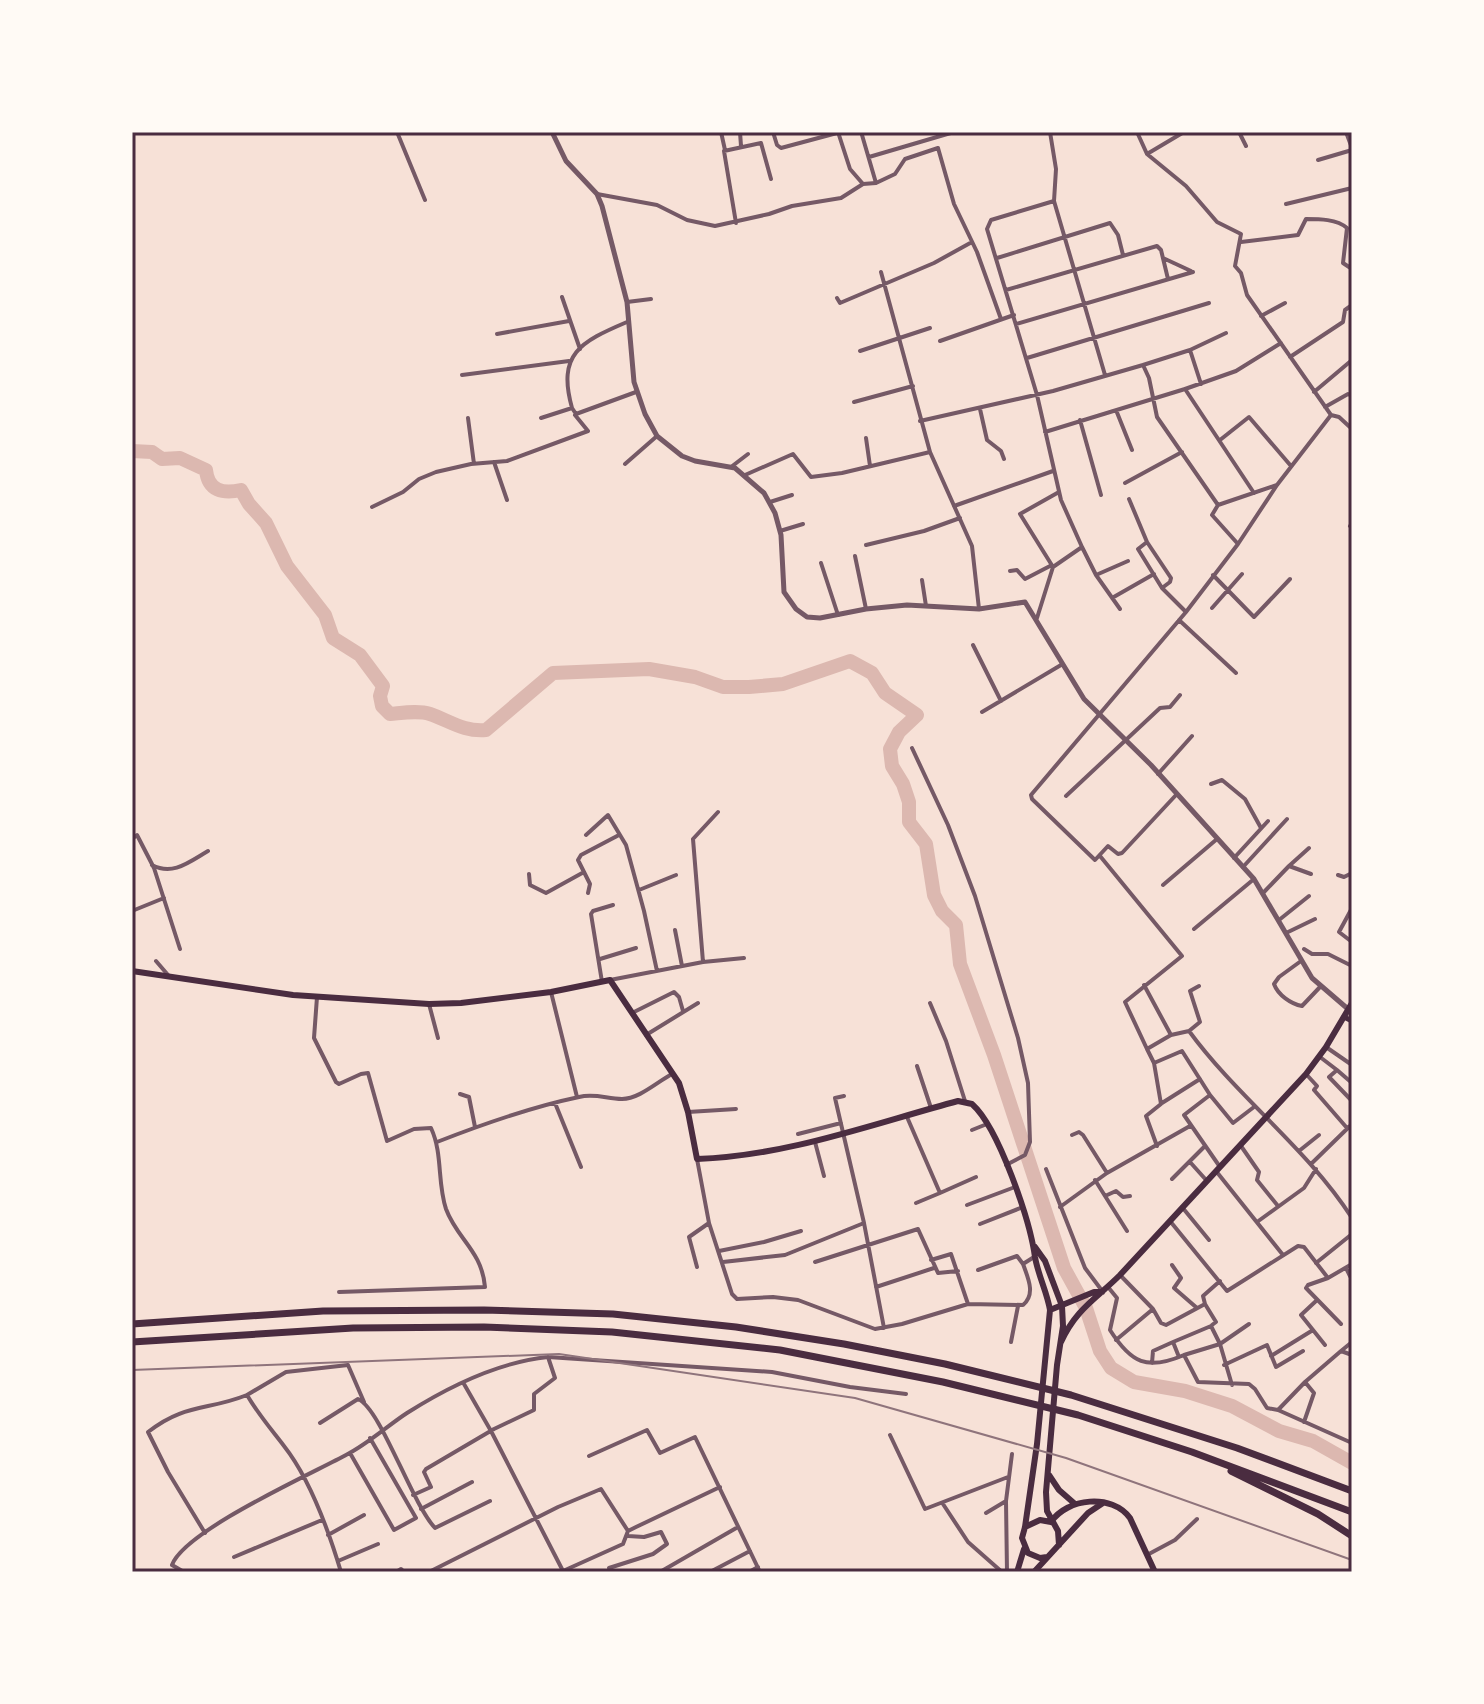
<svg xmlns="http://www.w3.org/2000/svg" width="1484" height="1704" font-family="Commissioner,sans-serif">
	<rect width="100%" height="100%" fill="#f7e1d7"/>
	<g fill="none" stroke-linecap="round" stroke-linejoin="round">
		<path stroke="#dcb8b0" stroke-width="14" d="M132,451L152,452L162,459L180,458L206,470C208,491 223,494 241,490L249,504L266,523L287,566L325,615L333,638L360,655L383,686L380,696L382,706L390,714C402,713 418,710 430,714C450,721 464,732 486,730L553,673L649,669L695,677L723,687H749L783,684L850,661L872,673L885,693L917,715L899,732L890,749L892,766L903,784L909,802V822L926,844L934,895L942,911L956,925L960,964L994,1055L1064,1268L1086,1308L1100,1351L1111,1368L1134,1382L1185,1391L1232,1406L1279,1431L1313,1441L1352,1463"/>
		<path stroke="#755966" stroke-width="4" d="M397,132L425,200
			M721,132L725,150
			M740,132L741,146
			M773,132L777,145L781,148L837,133
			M1050,132L1056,169L1054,201L1105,375
			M1137,132L1147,154L1184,132
			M1239,132L1246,146
			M1346,132L1352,148
			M862,135L876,183
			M1147,154L1186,186L1217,222L1241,234L1235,266L1241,273L1247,295L1331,415
			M869,157L954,132
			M1318,160L1352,150
			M863,184L876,183L895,174L905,159L938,148L954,204L977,252L1001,319
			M597,194L657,205L687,220L715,226L769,214L792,206L841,198L863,184L850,169L838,132
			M1286,204L1352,188
			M736,223L724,151L761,143L771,179
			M1241,242L1298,235L1306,219C1319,219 1337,219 1347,228L1343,263L1352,269
			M997,258L1110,223L1118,235L1123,255
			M1163,258L1191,271
			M881,272L930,452L972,546L979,609
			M1006,290L1157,246L1161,250L1168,279
			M562,297L580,349
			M837,298L840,303L934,263L972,242
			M627,302L651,299
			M1261,316L1285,303
			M1016,324L1193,272
			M497,334L569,321
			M940,341L1014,315
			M1190,350L1201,384
			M860,351L930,328
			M1290,357L1343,322L1345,310L1352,305
			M1027,358L1209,303
			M1143,365L1190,350L1226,333
			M462,375L569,361
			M1185,389L1236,371L1281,343
			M1314,392L1352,360
			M854,402L913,386
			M1325,407L1348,394L1352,396
			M572,408C557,354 580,342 627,322
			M980,409L987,440L1001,451L1004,459
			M1116,410L1132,450
			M468,418L474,464
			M541,418L572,408L576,414L636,392
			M1080,420L1101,495
			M920,421L1053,391L1143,365L1149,378L1157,417L1218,505L1277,485L1331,415L1339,417L1352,429
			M1045,432L1185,389L1254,493
			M866,438L870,466
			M1220,440L1249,417L1291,466
			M494,462L507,500
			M625,464L657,436
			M731,467L748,454
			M745,475L793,454L811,477L842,473L930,452
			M1125,483L1182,452
			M1129,499L1147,542L1138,549L1162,588L1186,612
			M770,502L792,495
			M1218,505L1212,515L1238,544
			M954,506L1053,471
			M372,507L403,492L419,479L436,472L471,464L507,461L588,431L575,415
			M1350,526L1352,523
			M780,531L803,524
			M1147,542L1171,578L1170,582L1162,588
			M866,545L924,531L960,518
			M1082,547L1096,575L1120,609
			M855,556L866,609
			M821,563L838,615
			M1053,567L1020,514L1059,492
			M1010,571L1017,570L1025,579L1050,566
			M1096,575L1128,561
			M1213,575L1254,617L1290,579
			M922,580L926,606
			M1112,598L1154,574
			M1212,608L1242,574
			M1037,618L1053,567L1082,547L1061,500L1037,395L987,229L991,220L1054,201
			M1179,620L1236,673
			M973,645L1001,701
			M982,712L1061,665
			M912,748L948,825L975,896L1018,1038L1028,1083L1030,1142L1025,1155L1006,1165
			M1158,774L1192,736
			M1211,784L1222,780L1245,799L1261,828
			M1176,795L1122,853L1118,854L1108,846L1095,860L1032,799L1031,795L1186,612L1238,544L1277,485
			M1066,796L1160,708L1170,707L1180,695
			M586,835L608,815L626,845L644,911L657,971
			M132,839L137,835L154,868L180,949
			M1100,856L1182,956L1125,1002L1147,1049L1171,1035
			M1234,858L1268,821
			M152,865C173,876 189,862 208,851
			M1289,866L1309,848
			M1243,867L1287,819
			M529,874L530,885L546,893L584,872
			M1338,875L1344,877L1352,873
			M1163,885L1217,839
			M639,890L676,875
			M1264,892L1289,866L1311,874
			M588,893L590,884L578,860L581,855L619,835
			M1352,908L1339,932L1352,942
			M132,911L164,898
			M1279,920L1309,896
			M1194,929L1254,879
			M675,930L682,966
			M1286,933L1315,919
			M1304,949L1312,954H1328L1352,966
			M600,959L636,948
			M156,961L168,975
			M1301,961L1279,977L1274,984C1278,995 1291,1004 1302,1006L1320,987
			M703,962L693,839L718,812
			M610,980L703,962L744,958
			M602,982L591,914L593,911L613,905
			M1144,985L1171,1035L1189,1031C1238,1098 1307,1148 1352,1218
			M551,992L577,1097
			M317,997L314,1038L336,1082L339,1084L361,1074L368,1073L387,1141L414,1129L431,1128C443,1154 437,1182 446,1209C457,1239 482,1251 485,1287L339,1292
			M930,1003L946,1041L965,1101
			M429,1004L438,1038
			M632,1013L674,992L679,997L683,1011
			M1189,1031L1200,1022L1190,991L1199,986
			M646,1035L698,1003
			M1326,1047L1352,1065
			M1147,1049L1154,1063
			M1320,1057L1337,1070
			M917,1066L931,1108
			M1306,1074L1317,1086L1314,1090L1347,1128
			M1352,1083L1337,1070L1329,1077L1352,1101
			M460,1094L469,1097L475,1127
			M844,1096L835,1098L864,1223L884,1328
			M555,1103L581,1167
			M1162,1103L1200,1079
			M688,1112L736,1109
			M907,1117L940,1193L976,1177
			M972,1130L987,1124
			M798,1134L841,1123
			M1072,1135L1079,1132L1083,1135L1107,1173
			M437,1142C483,1124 531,1107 579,1097C595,1093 607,1099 622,1099C639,1099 657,1082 672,1074
			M815,1142L824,1176
			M1157,1146L1146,1116L1161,1104L1154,1063L1182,1051L1210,1095
			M1241,1146L1259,1172L1257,1180L1278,1206
			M1299,1151L1319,1135
			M697,1159L709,1223L732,1294L737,1299L773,1297L798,1300L875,1329L902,1324L968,1304L1023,1305C1036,1294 1028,1278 1023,1264L1034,1257
			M1190,1162L1207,1181
			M1311,1164L1352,1124
			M1220,1167L1184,1115L1210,1095L1233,1123L1254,1107
			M1046,1169L1085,1268L1103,1292
			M1216,1171L1283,1255
			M1172,1179L1204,1147
			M1095,1180L1127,1231
			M1105,1196L1116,1191L1123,1197L1130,1196
			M916,1203L940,1193
			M967,1205L1015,1187
			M1060,1207L1107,1173L1190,1126
			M1182,1207L1209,1240
			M1170,1221L1227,1291L1298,1246L1304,1247L1328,1278L1352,1264
			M1257,1222L1304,1188L1316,1169
			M980,1224L1023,1207
			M719,1251L764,1242L801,1231
			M931,1260L951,1254L968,1304
			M723,1262L785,1255L864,1223
			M815,1262L918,1229L938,1273L958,1271
			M1316,1263L1352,1234
			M1172,1265L1181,1278L1174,1288L1197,1308
			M697,1267L689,1237L709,1223
			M1346,1268L1350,1276
			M978,1270L1017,1256L1023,1264
			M1328,1278L1308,1285L1306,1288L1341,1324
			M876,1287L934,1268
			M1108,1287L1117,1298L1110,1330C1131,1363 1147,1371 1184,1355L1198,1382L1249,1384L1255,1389L1267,1408L1278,1410L1352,1443
			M1316,1301L1301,1315L1325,1345
			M1205,1304L1216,1322L1212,1325
			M1153,1309L1161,1323L1166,1325L1205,1304L1203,1296L1220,1281
			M1116,1340L1153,1309L1120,1275
			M1011,1342L1018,1306
			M1341,1351L1352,1342
			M1184,1355L1220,1344L1249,1324
			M1271,1356L1313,1330
			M1179,1357L1173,1342L1211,1326L1220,1344L1232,1385
			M1152,1363L1153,1351L1173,1342
			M1224,1365L1267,1345L1276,1367L1303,1351
			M464,1384L491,1431L563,1571
			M1278,1410L1305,1382L1341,1351L1352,1355
			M1304,1422L1314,1393L1305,1382
			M320,1423L358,1399C381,1409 411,1502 435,1528L490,1501
			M890,1435L925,1509L1008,1477
			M350,1453L394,1530L416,1518L370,1438
			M589,1456L647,1430L660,1453L695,1437L760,1572
			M413,1495L431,1487L424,1472L426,1469L494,1429L534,1410V1394L555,1378L548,1357
			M943,1504L968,1542L1002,1572
			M421,1509L472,1482
			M986,1513L1006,1501
			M205,1533L168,1472L148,1432C185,1403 207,1411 247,1395
			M328,1535L364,1515
			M1147,1555L1175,1540L1197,1519
			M234,1557L322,1520
			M338,1561L378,1544
			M609,1568L653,1554L667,1544L661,1532L644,1537L628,1536
			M563,1571L623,1544L628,1531L636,1527L720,1487
			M184,1572L172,1565C184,1531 311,1474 346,1455C368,1444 387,1426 407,1413C448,1387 500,1362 548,1357L772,1372L850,1387L906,1394
			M341,1572C329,1532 310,1479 284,1446C271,1429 258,1414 247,1395L286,1372L348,1365L364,1402
			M396,1572L401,1569L404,1572
			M429,1572L558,1507L601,1489L628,1531
			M660,1572L738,1527
			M710,1572L750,1551
			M749,1572L758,1567
			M1007,1572L1006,1501L1012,1454"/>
		<path stroke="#755966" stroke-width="5" d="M552,132L566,161L597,194L602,206L627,302L634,382L645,414L657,436L682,456L695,461L735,468L764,493L775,513L781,535L784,592L796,609L807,617L820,618L866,609L907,605L979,609L1025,602L1084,699L1151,765L1254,879L1312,978L1348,1009"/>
		<path stroke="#4a2c40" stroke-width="5" d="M1344,1017L1352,1021"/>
		<path stroke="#4a2c40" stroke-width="6" d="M132,971L293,995L429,1004L461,1003L551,992L610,980L679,1083L688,1112L697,1159C787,1156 872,1124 958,1101L972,1104C999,1128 1030,1221 1035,1257C1038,1275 1047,1292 1050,1310L1037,1444L1025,1527L1022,1538L1028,1553L1040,1558L1047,1557
			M1035,1247L1045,1261L1062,1306L1063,1326L1057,1365L1046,1492L1047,1511L1058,1531L1059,1545
			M1050,1310L1094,1292H1102
			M1061,1342C1076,1309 1096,1299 1120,1275L1306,1074L1326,1047L1352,1003
			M1049,1475L1059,1490L1075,1504
			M1051,1522C1067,1498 1112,1493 1130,1518L1155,1572
			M1025,1527L1040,1520L1051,1522
			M1017,1572L1024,1549
			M1034,1572L1088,1513L1103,1503"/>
		<path stroke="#4a2c40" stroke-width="7" d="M132,1324L323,1311L484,1310L613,1314L736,1327L844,1344L945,1364L1071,1395L1237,1448L1352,1491
			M132,1342L353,1328L484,1327L612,1332L780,1350L943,1382L1078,1415L1192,1452L1352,1512
			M1231,1471L1318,1514L1352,1536"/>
		<path stroke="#8f747c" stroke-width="2" d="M132,1370L559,1354L855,1398L1066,1458L1352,1560"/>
	</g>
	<rect width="1484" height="1704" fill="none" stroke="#fffaf5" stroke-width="268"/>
	<rect x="134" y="134" width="1216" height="1436" fill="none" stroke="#4a2c40" stroke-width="3"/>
</svg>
